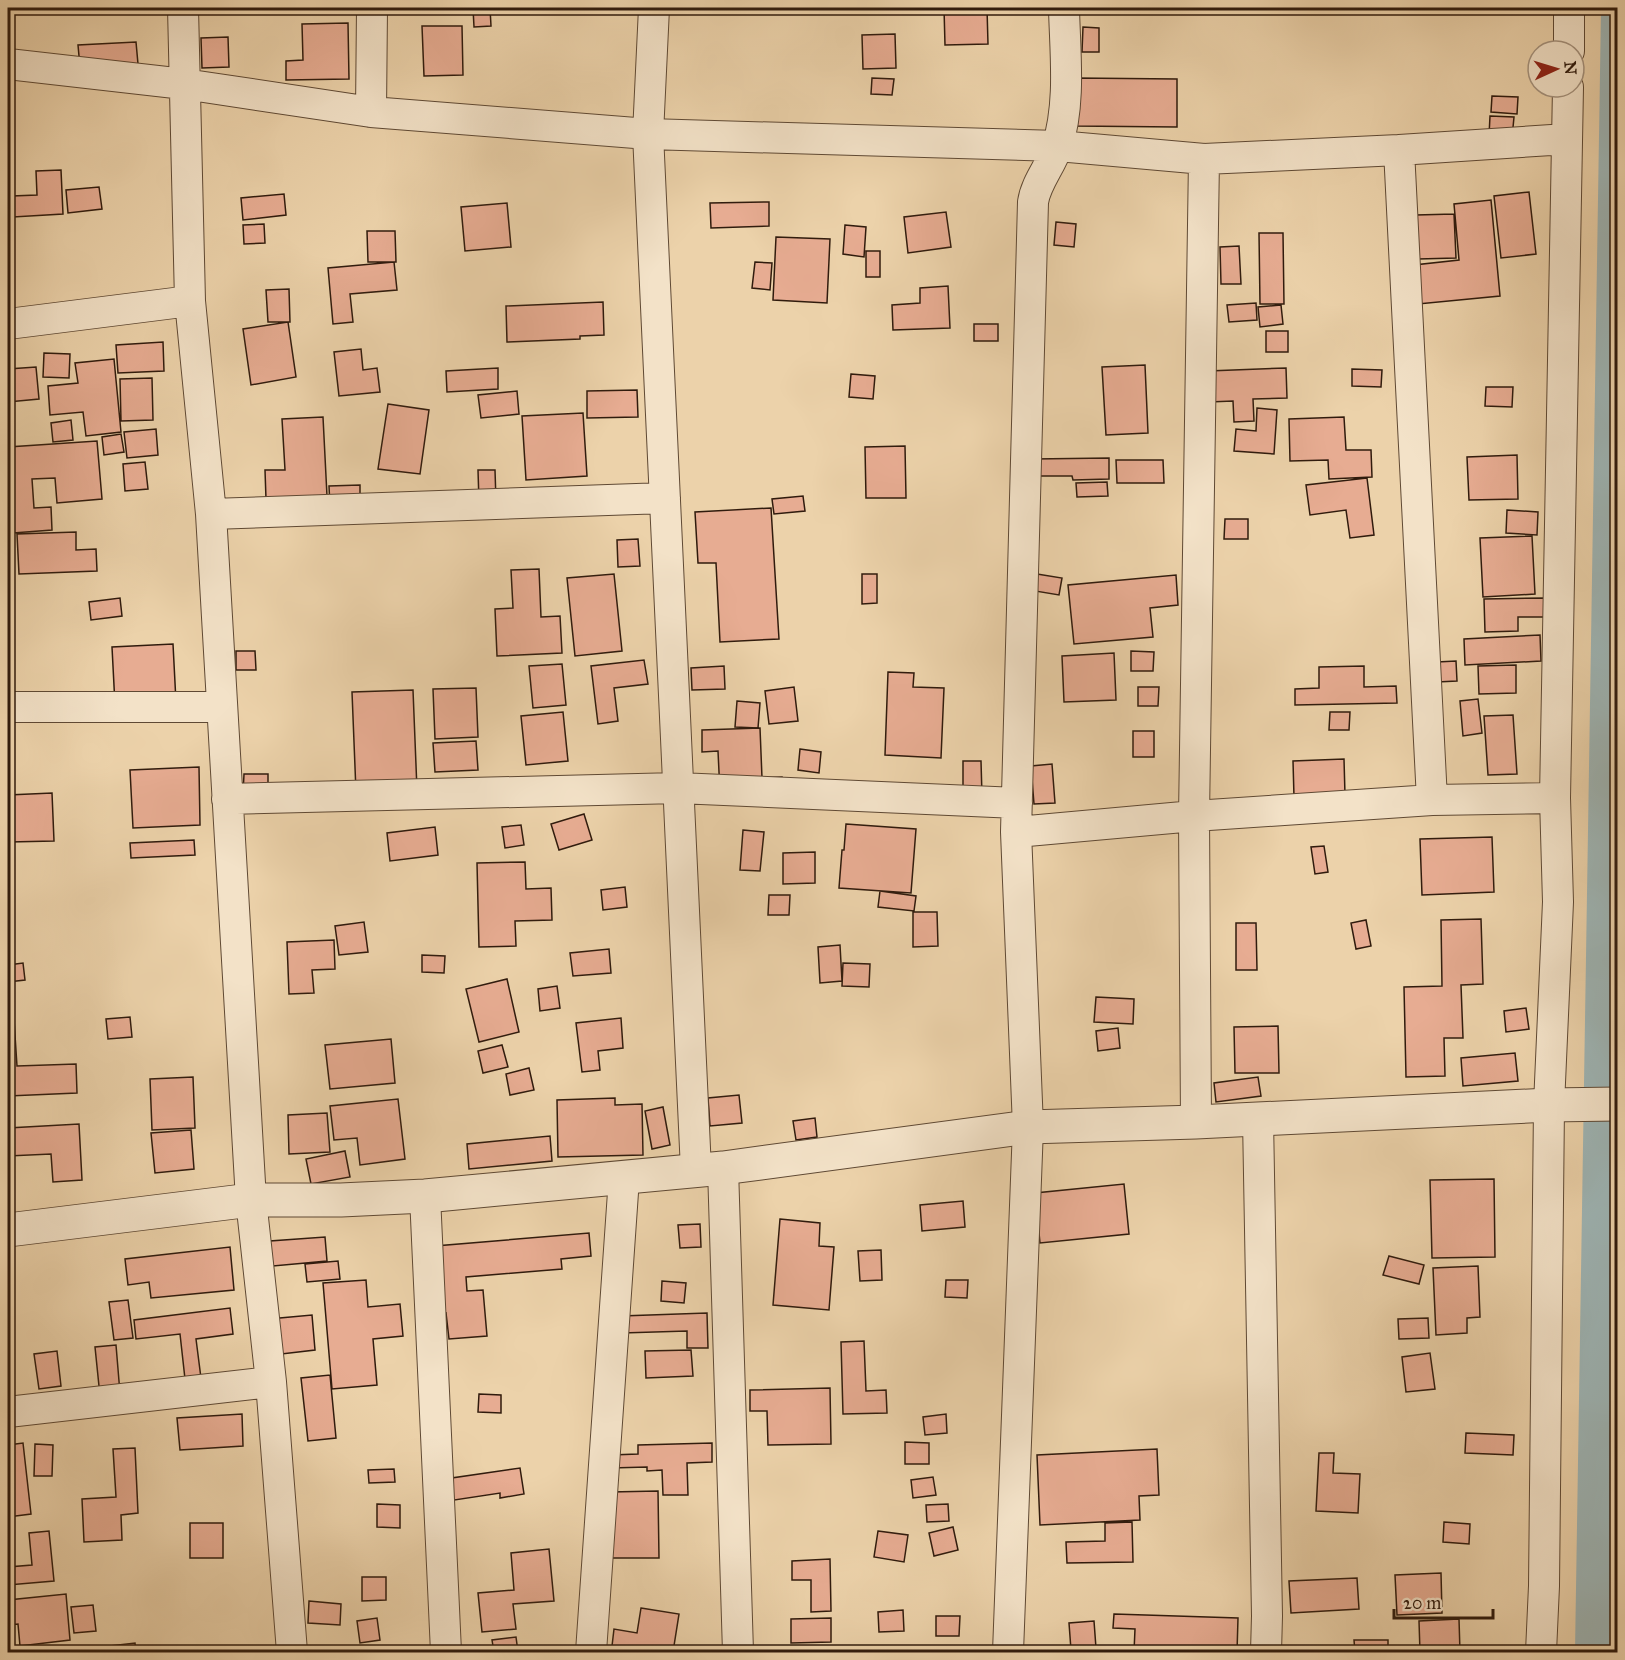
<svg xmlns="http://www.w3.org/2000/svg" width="1625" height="1660" font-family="'IM FELL Great Primer',serif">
	<rect width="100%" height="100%" fill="#ecd2aa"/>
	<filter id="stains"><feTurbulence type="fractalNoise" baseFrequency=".00333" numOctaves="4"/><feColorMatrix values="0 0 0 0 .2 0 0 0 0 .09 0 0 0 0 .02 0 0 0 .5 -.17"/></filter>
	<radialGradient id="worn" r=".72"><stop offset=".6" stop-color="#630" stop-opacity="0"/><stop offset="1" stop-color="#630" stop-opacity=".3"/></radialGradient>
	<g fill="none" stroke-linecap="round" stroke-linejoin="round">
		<path stroke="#9eb5b5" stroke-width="34" d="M1592,1652L1618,10"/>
	</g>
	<path fill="#e7ac92" stroke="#301b0d" stroke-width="1.5" d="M473,8H490L491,26L474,27Z
		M944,8H987L988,44L945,45Z
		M1134,8H1208V13L1134,11Z
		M1229,8H1277L1229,10Z
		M348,23L349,79L286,80V61L303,60L302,24Z
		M422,26H462L463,75L424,76Z
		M1083,27L1099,28V52H1082Z
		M895,34L896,68L863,69L862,35Z
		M228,37L229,67L202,68L201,38Z
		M136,42L138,64L80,67L78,45Z
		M872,78L894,79L892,95L871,94Z
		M1075,78L1177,79V127L1075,126Z
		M1492,96L1518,97L1517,114L1491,112Z
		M1490,116L1514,117L1512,138L1489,136Z
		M61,170L63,214L13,217L12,196L37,195L36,171Z
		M99,187L102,209L68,213L66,190Z
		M1529,192L1536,254L1501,258L1494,196Z
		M284,194L286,215L243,220L241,198Z
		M1491,200L1500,296L1418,304L1414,265L1459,260L1454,204Z
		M769,202V226L711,228L710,203Z
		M507,203L511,247L465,251L461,207Z
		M946,212L951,247L908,253L904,217Z
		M8,214H10L12,231L8,232Z
		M1454,214L1456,258L1418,259L1416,215Z
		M1056,222L1076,224L1074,247L1054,245Z
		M264,224L265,243L244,244L243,225Z
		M845,225L866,227L864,257L843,254Z
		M367,231H395L396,262H368Z
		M1259,233H1283L1284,304H1260Z
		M776,237L830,239L827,303L773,300Z
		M1239,246L1241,284H1221L1220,247Z
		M866,251H880V277H866Z
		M394,262L397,290L350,294L353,322L333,324L328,268Z
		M755,262L772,263L770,290L752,288Z
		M948,286L950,328L893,330L892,305L920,303V288Z
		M289,289L290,322H268L266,290Z
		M603,302L604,335L580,336V339L507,342L506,306Z
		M1256,303L1257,320L1229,322L1227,305Z
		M1281,305L1283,324L1260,327L1258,307Z
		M288,322L296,377L251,385L243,329Z
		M974,324H998V341H974Z
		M1266,331H1288V352H1266Z
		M163,342L164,371L118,373L116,345Z
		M361,349L363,370L377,368L380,392L339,396L334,352Z
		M44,353L70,354L69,378L43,377Z
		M114,359L121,432L86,436L83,412L50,415L48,386L78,383L75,363Z
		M1145,365L1148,433L1106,435L1102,367Z
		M36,367L39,399L8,402V369Z
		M498,368V389L447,392L446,371Z
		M1286,368L1287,398L1253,399L1254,421L1234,422L1233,401L1209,402L1208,371Z
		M1352,369L1382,370L1381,387L1352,386Z
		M851,374L875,376L873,399L849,397Z
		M152,378L153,420L121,421L120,379Z
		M1486,387H1513L1512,407L1485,406Z
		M637,390L638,417L587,418V391Z
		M517,391L519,414L481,418L478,395Z
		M388,404L429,410L420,474L378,469Z
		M1257,408L1277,410L1274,454L1234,451L1236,429L1256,431Z
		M583,413L587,476L526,480L522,416Z
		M323,417L327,496L266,499L265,470H285L282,419Z
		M1344,417L1346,450H1371L1372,477L1329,479L1328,460L1290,461L1289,419Z
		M71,420L73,440L53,442L51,423Z
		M156,429L158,455L127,458L124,432Z
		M121,434L124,452L104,455L102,437Z
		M97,441L102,499L57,503L55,478L32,479L34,508L51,507L52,530L13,533L8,447Z
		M905,446L906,498H866L865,447Z
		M1517,455L1518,499L1469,500L1467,457Z
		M1109,458V479L1073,480L1072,476H1033V459Z
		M1116,460H1163L1164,483H1117Z
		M145,462L148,489L125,491L123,464Z
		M478,470H495L496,501L479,502Z
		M1367,478L1374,535L1350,538L1346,510L1310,515L1306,485Z
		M1107,482L1108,496L1077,497L1076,483Z
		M360,485V505L330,506L329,486Z
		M803,496L805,511L774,514L772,499Z
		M771,508L779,639L720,642L716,563H698L695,512Z
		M1507,510L1538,512L1537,535L1506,533Z
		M1225,519H1248V539H1224Z
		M76,532V550L96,549L97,571L19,574L17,534Z
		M1532,536L1535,594L1483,597L1480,538Z
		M638,539L640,566L618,567L617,540Z
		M539,569L541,617L560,616L562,653L497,656L495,609L513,608L511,570Z
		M614,574L622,651L575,656L567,578Z
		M862,574H877V603L862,604Z
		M1037,574L1062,578L1059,595L1035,591Z
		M1176,575L1178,605L1150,608L1153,637L1074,644L1068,585Z
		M120,598L122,616L91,620L89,602Z
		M1544,598V617H1518V631L1485,632L1484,599Z
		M1540,635L1541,661L1465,665L1464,639Z
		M173,644L176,702L115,705L112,647Z
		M236,651H255L256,670H236Z
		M1131,651L1154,652L1153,671H1131Z
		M1114,653L1116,700L1064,702L1062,656Z
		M644,660L648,684L614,688L618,721L598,724L591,666Z
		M1456,661L1457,681L1437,682V662Z
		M562,664L566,705L533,708L529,666Z
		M1516,665V693L1479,694L1478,666Z
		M724,666L725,689L692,690L691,668Z
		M1364,666V687L1396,686L1397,703L1295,705V689L1319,688V667Z
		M888,672L914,673L913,687L944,688L941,758L885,755Z
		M794,687L798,721L769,724L765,691Z
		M1138,687H1159L1158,706H1138Z
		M476,688L478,737L435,739L433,689Z
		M413,690L417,790L356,792L352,692Z
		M1478,699L1482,733L1463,736L1460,701Z
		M737,701L760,703L758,728L735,727Z
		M563,712L568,761L526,765L521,716Z
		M1330,712H1350L1349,730H1329Z
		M1513,715L1517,774L1488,775L1484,716Z
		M760,728L762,778L782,777V790L720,793L718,751L702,752V730Z
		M1133,731H1154V757H1133Z
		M476,741L478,770L435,772L433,743Z
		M800,749L821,752L819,773L798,770Z
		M1344,759L1345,795L1294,797L1293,761Z
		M963,761H981L982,796L963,795Z
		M1052,764L1055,803L1034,804L1031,766Z
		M199,767L200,825L133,828L130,770Z
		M244,774H268V795L243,794Z
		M52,793L54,841L9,842L8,795Z
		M584,814L592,840L559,850L551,824Z
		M846,824L916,829L911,893L839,888L842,850H844Z
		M521,825L524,845L505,848L502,827Z
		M435,827L438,855L390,861L387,833Z
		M743,830L764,832L760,871L740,870Z
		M1492,837L1494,892L1422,895L1420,839Z
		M194,840L195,855L131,858L130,843Z
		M1324,846L1328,872L1315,874L1311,847Z
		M815,852V883L783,884V853Z
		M525,862L526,889L551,888L552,920L515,921L516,946L479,947L477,863Z
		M625,887L627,907L603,910L601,890Z
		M880,891L916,896L914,911L878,907Z
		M769,895H790L789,915H768Z
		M913,912H937L938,946L913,947Z
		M1481,919L1483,984L1461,985L1463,1038H1444L1445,1076L1406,1077L1404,987L1442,986L1441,920Z
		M1366,920L1371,946L1356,949L1351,923Z
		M364,922L368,952L339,955L335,926Z
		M1236,923H1256L1257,970H1236Z
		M334,940L335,969L312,970L314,993L289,994L287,942Z
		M840,945L842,981L820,983L818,947Z
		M609,949L611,973L573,976L570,953Z
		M422,955L445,956L444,973L422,972Z
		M23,963L25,980L8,982V965Z
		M843,963L870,964L869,987L842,986Z
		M507,979L519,1032L479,1042L466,989Z
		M557,986L560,1008L540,1011L538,989Z
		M1096,997L1134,999L1133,1024L1094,1022Z
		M8,1004H13L17,1066L76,1064L77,1093L8,1096Z
		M1526,1008L1529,1029L1506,1032L1504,1011Z
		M130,1017L132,1037L108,1039L106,1019Z
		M621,1018L623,1048L598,1051L600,1070L582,1072L576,1023Z
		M1278,1026L1279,1073H1235L1234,1027Z
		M1118,1028L1120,1048L1098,1051L1096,1031Z
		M391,1039L395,1083L330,1089L325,1045Z
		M502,1045L508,1067L483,1073L478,1051Z
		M1515,1053L1518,1081L1463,1086L1461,1058Z
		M529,1068L534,1090L510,1095L506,1074Z
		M193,1077L195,1128L152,1130L150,1079Z
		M1258,1077L1261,1096L1216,1102L1214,1083Z
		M739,1095L742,1123L710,1126L708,1098Z
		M615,1098V1105L642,1104L643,1155L558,1157L557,1100Z
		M398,1099L405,1159L360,1165L357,1138L334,1140L330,1106Z
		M663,1107L670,1145L652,1149L645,1111Z
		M327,1113L330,1152L289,1154L288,1115Z
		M815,1118L817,1137L796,1140L793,1121Z
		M79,1124L82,1180L53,1182L51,1154L8,1156V1128Z
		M191,1130L194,1169L155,1173L151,1133Z
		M550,1136L552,1161L469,1169L467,1144Z
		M345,1151L350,1177L311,1184L306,1159Z
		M1494,1179L1495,1257L1432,1258L1430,1180Z
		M1124,1184L1129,1234L1040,1243L1035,1193Z
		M963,1201L965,1227L922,1231L920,1205Z
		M780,1219L820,1223L819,1246L834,1247L829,1310L773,1305Z
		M700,1224L701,1247L680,1248L678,1225Z
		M589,1233L591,1256L561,1259L562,1269L466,1277L467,1291L483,1290L487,1336L449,1339L446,1313L441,1314L435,1246Z
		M325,1237L327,1261L273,1266L270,1241Z
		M230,1247L234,1290L151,1298L149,1282L128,1285L125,1259Z
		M881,1250L882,1280L860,1281L858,1251Z
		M1389,1256L1424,1265L1419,1284L1383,1275Z
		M338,1261L340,1279L307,1282L305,1264Z
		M1478,1266L1480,1317L1467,1318V1333L1436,1335L1433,1268Z
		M366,1280L368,1307L400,1304L403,1336L373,1339L377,1385L332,1389L323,1283Z
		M946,1280H968L967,1298L945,1297Z
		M662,1281L686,1283L684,1303L661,1301Z
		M128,1300L133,1338L114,1340L109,1302Z
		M230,1308L233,1334L196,1339L202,1386L186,1388L180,1334L136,1339L134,1320Z
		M707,1313L708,1348H687V1331L622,1333L621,1316Z
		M312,1315L315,1350L273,1355L269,1319Z
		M1428,1318L1429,1338L1399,1339L1398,1319Z
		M864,1341L866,1391L886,1390L887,1413L843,1414L841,1342Z
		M116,1345L120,1393L100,1396L95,1347Z
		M691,1350L693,1376L646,1378L645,1351Z
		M57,1351L61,1386L39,1389L34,1354Z
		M1430,1353L1435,1389L1406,1392L1402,1357Z
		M330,1375L336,1438L308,1441L301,1378Z
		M830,1388L831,1444L768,1445L767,1411H750V1390Z
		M479,1394L501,1395V1413L478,1412Z
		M242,1414L243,1446L180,1450L177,1418Z
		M946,1414L947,1433L925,1435L923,1417Z
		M1466,1433L1514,1435L1513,1455L1465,1453Z
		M905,1442L929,1443V1464H905Z
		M23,1443L31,1514L8,1517V1445Z
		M712,1443V1462L687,1463L688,1495H663L662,1470L647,1471V1467L611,1468V1455L638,1454V1445Z
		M35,1444L53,1445L52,1476H34Z
		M135,1448L138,1513L121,1515L122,1540L84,1542L82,1499L116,1497L113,1449Z
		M1157,1449L1159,1495L1139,1496L1140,1520L1040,1525L1037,1455Z
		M1319,1453H1334L1333,1473L1360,1474L1358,1513L1316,1511Z
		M520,1468L524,1494L500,1498V1493L448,1501L445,1479Z
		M394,1469L395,1482L369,1483L368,1470Z
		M933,1477L936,1495L913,1498L911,1480Z
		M658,1491L659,1558H611L610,1492Z
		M377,1504L400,1505V1528L377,1527Z
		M948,1504L949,1521L927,1522L926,1505Z
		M1132,1522L1133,1562L1067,1563L1066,1542L1105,1541V1523Z
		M1444,1522L1470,1524L1469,1544L1443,1542Z
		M190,1523H223V1558H190Z
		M953,1527L958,1550L934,1556L929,1533Z
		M49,1531L54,1581L8,1585V1567L32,1565L29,1533Z
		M878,1531L908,1535L904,1562L874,1557Z
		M549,1549L554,1601L513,1604L516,1629L482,1632L478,1593L514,1590L511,1553Z
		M830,1559L831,1611L811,1612V1580H792V1561Z
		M1441,1573L1442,1613L1397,1615L1395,1575Z
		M362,1577H386V1600L362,1601Z
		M1357,1578L1359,1609L1291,1613L1289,1581Z
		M66,1594L70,1640L20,1646L18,1624L8,1625V1600Z
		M309,1601L341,1604L340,1625L308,1623Z
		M93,1605L96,1631L74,1633L71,1607Z
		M641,1608L679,1614L673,1652H655L612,1646L614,1629L637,1633Z
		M903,1610L904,1631L879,1632L878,1612Z
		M1114,1614L1238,1618L1237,1652H1134L1135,1629L1113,1628Z
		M936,1616H960L959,1636H936Z
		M377,1618L380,1640L360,1643L357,1621Z
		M831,1618V1642L791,1643V1619Z
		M1459,1619L1460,1652H1420L1419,1621Z
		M1094,1621L1096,1648L1071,1650L1069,1623Z
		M516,1637L518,1652H494L492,1640Z
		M1354,1640H1388V1652H1355Z
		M135,1643L136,1652H57Z"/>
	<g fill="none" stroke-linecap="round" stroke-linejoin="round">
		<defs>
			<path id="minor" d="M183,8L190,301L211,514L251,1200L271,1382L292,1652
				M654,8L648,134L696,1170
				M1569,51V8
				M8,64L184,84L371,112L648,134L1058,146L1204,159L1399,150L1567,139
				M371,112L372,8
				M1399,150L1432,800
				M8,324L190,301
				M211,514L665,498
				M8,707H222
				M227,799L678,788L1017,803
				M1016,832L1194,816L1432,800L1555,798
				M1258,1119L1267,1616L1266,1652
				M1196,1122L1194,816L1204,159
				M723,1168L738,1652
				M425,1196L446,1652
				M8,1412L271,1382
				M591,1652L624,1178
				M1008,1652L1028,1127L1016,832L1033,202C1036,182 1051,166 1057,147C1071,103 1065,53 1064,8
				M1541,1652L1544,1586L1549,1105L1558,902L1555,798L1568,87"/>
			<path id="tertiary" d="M8,1230L251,1200H341L425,1196L723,1168L1028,1127L1196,1122L1549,1105L1618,1104"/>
		</defs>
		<use href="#minor" stroke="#5f4934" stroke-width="32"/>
		<use href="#tertiary" stroke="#5f4934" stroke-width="35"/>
		<use href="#minor" stroke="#f3e2c8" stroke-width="30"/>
		<use href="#tertiary" stroke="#f3e2c8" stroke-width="33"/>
	</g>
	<rect width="1625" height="1660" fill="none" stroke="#ecd2aa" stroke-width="30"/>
	<rect x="9" y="9" width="1607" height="1642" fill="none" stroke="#301b0d" stroke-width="3"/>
	<rect x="15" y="15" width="1595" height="1630" fill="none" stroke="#301b0d" stroke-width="1.5"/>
	<g transform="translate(1556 69) rotate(86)"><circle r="28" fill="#f3e2c8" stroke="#a5927d" stroke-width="1.5"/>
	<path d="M0-4.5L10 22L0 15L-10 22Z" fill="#8f2418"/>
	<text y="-9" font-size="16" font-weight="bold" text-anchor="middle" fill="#301b0d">N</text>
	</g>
	<path d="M1394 1609v9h99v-9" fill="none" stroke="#301b0d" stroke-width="3"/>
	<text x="1403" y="1609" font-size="18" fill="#301b0d" stroke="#f3e2c8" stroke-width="4.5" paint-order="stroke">20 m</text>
	<rect width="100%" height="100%" filter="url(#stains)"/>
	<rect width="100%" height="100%" fill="url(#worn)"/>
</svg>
